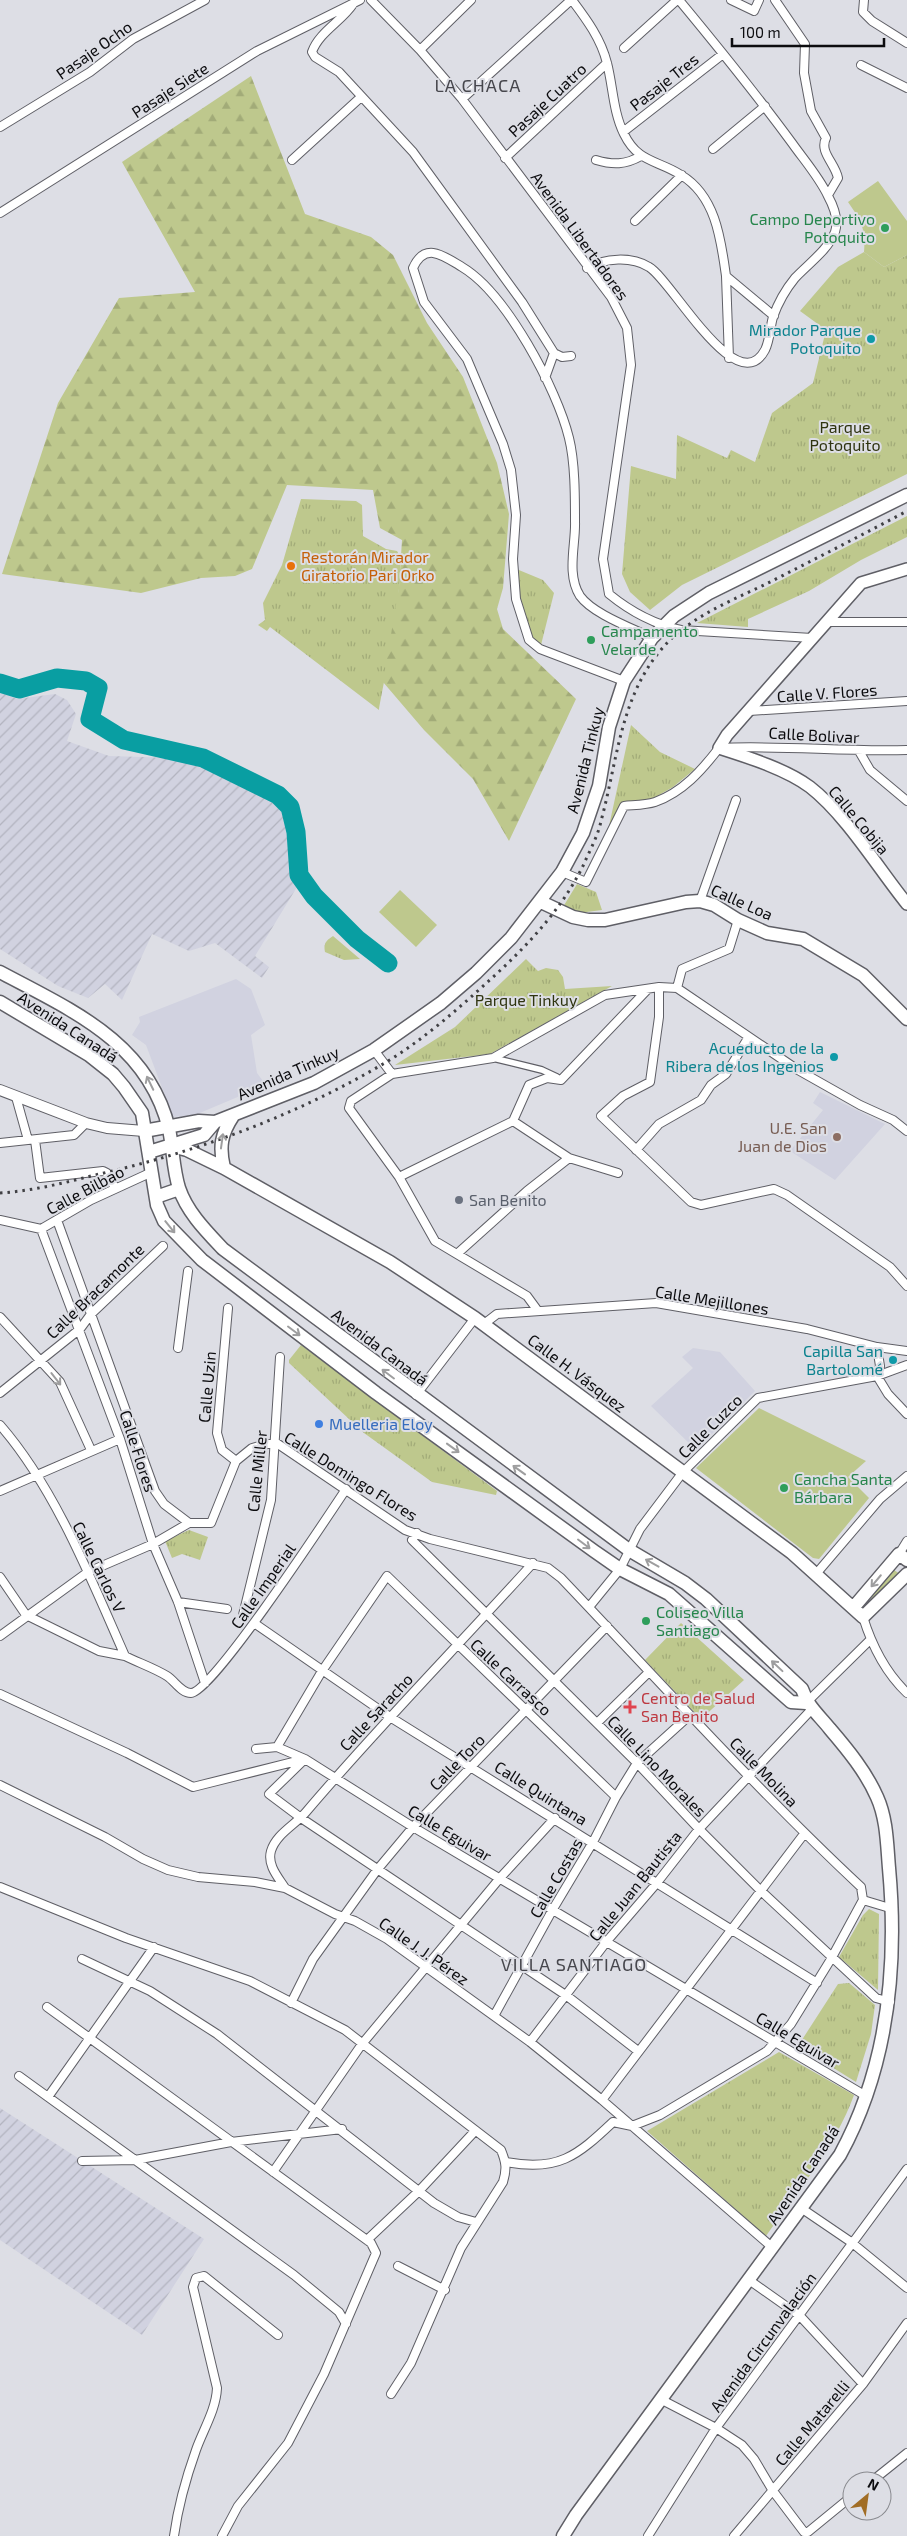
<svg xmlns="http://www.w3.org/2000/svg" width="907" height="2536" font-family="'Exo 2',sans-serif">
	<defs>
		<pattern id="industrial-furrows" width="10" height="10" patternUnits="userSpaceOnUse" patternTransform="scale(1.25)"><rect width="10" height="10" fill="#d1d2e0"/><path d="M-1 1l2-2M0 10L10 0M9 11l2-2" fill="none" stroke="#b2b3bf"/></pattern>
		<pattern id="grass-tufts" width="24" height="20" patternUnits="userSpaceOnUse" patternTransform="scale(1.25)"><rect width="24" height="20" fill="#bec88d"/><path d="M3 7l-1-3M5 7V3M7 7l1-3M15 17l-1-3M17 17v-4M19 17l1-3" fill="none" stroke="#a2ab78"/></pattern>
		<pattern id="forest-firs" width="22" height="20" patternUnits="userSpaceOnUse" patternTransform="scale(1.25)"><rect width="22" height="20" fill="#bec88d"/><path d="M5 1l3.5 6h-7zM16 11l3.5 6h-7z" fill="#a2ab78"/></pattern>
	</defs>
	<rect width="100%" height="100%" fill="#dddee5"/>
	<path fill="url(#industrial-furrows)" d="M0,692L17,699L55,694L67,700L76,714L67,741L109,756L175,758L200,762L243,781L282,807L297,887L255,956L269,967L262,978L215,943L189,951L152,934L122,1000L105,984L88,998L58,986L0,949Z
		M0,2108L204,2239L142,2335L0,2240Z"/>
	<path fill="#d1d2e0" d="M236,979L251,989L265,1025L251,1035L257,1073L266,1085L195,1115L173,1117L146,1045L132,1035L140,1022L139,1017Z
		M820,1092L885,1124L835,1180L790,1151L823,1110L813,1103Z
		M693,1348L720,1352L755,1391L696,1450L651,1406L693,1368L682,1357Z"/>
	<path fill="url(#grass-tufts)" d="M864,252L884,267L907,255V474L682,585L650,610L630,592L622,574L631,466L676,479L677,435L727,458L731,450L755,462L772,413L813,383L826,330L800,311L838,267Z
		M301,499L356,501L362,505L363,536L386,549L397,551C409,566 383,685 379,710L270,627L267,631L258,625L265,620L263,603L282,565Z
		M907,516V537L861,560L809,591L748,619V627L697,623Z
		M514,568L543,580L554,593L540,649L529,640L516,599Z
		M631,725L660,752L695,769L673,787L652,799L621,803L609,826Z
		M577,884L596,892L602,910L579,913L563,907Z
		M333,936L360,959L344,960L325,952C323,943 327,940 333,936Z
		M526,959L538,971L546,968L558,970L563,977L565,989L612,986L490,1054L395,1065L455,1027Z
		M301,1345L497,1491L496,1495L432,1482L364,1433L289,1363V1360Z
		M189,1530L208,1537L200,1560L182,1554L172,1558L165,1541Z
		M894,1570L900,1574L871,1604L869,1602C875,1592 883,1575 894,1570Z
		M681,1623L744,1680L701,1719L645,1660Z
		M869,1909L879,1914L878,1990L839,1957L863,1915Z
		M849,1983L875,2005L871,2034L856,2082L798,2046L838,1984Z
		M779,2052L854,2095C835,2147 798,2191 766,2236L647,2131Z"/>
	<path fill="url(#forest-firs)" d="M251,76L305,214L371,237L393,255L427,323L463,377L497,463L509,514L503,588L497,609L503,629L576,699L509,841L473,779L424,730L383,682L399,587L402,540L380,528L373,490L287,485L252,569L235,576L201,578L141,593L2,574L58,403L119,298L195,292L122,162Z"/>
	<path fill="#bec88d" d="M878,181L907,221V255L884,267L864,252C866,228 861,221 848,202Z
		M400,890L437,925L416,947L379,912Z
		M759,1408L866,1461L848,1477L869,1498L819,1559L813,1558L696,1468Z"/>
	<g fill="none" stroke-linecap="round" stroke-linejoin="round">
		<path stroke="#099ea2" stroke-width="19" d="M0,683L19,689L57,678L86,681L98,688L90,719L124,740L203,758L278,795L290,807L296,832L299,875L314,896L357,939L388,963"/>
		<defs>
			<path id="pedestrian" d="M493,1058L542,1070L557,1077"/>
			<path id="minor" d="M371,0L420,50L462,99L611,297L627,328L631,365L603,559L609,594C631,612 653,624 681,630L812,638
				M572,0C587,20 601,39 607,63C613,86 613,112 624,134C638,163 658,160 681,175C716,196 721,240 726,276L774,316
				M731,0L754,11L759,0
				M775,0L805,44L804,73L811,111L826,138C819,152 835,163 838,178L828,195
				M864,0L863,12L872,21L907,43
				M353,4C342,21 319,32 312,52L315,57L339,72L413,152L522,302L554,353L562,357L571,356
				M624,48L677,0
				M420,50L471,0
				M861,65L907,88
				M462,99L571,0
				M0,127L90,72L133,39L205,0
				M623,132L723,54
				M713,149L765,106
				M505,158L607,63
				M292,160L361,97
				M596,160C613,165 625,165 641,156
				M0,213L257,51L360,0
				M635,221L682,175
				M587,268C605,258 631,256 649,267C671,279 737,402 765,350C770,340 770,327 773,317C778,303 786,289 795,278C808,264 828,250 835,232C839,220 834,207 828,196C819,177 804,160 792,143C756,94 718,47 679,0
				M726,276L729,358
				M545,378L554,353
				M826,622H907
				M624,681L540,649L529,640L516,599L513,559L516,515L511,470L503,444L467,359L424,302L413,268C425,241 444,256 462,267C506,293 557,389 569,438C575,462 575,496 575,521C576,544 566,574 580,596C593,614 632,628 652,638
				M749,711L907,701
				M859,751L870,770L907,801
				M562,872L586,882L624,806C634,805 646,805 655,802C683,792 702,770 719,748C782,745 844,752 907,750
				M700,901L736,800
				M659,987V1017L650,1082L623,1096L601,1116L691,1202L701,1205L774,1189L787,1195L890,1267L907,1286
				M677,988L682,969L729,949L738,920
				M374,1050L392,1074
				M16,1097L28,1140
				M513,1121L569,1158L618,1173
				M35,1140L40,1178L103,1171L107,1173L115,1188
				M0,1143L74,1135L86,1123
				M636,1150L659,1124L701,1100L711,1085L726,1074L748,1038
				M399,1177L513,1121L529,1085L547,1078L561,1080L648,989
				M0,1220L41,1229L91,1200L152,1172
				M57,1220L155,1491L164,1504L189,1523H211L236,1461L252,1448L275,1442L405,1530L430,1539L548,1568L561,1578C660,1682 756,1789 861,1887L863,1900L831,1959L791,2024L767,2051L660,2115L632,2126L613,2122C577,2156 558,2172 506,2162
				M41,1229L120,1439L153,1544L178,1602L205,1683
				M458,1253L527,1191L569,1158
				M228,1308L217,1433L222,1450L236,1461
				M538,1311L527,1296L435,1241L399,1177L349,1108L351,1101L392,1074L493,1058L605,995L659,987L677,988L798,1070L860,1105L893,1120L907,1131
				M0,1317L60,1382L91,1450
				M484,1324L497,1314L656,1303L807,1329L877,1347L907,1351
				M877,1347L880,1366L877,1376L888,1394L907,1414
				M178,1348L188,1271
				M0,1393L80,1329L91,1314L163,1246
				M416,1395L475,1318
				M0,1425C55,1488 91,1579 125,1656C139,1663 154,1668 167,1676C175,1681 181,1693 191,1693C212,1693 328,1516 346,1489
				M0,1491L120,1439
				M417,1533L412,1540L637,1763L699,1829L761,1891L876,1998L890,2002
				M899,1554L907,1541
				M816,1574L880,1499L907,1476
				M0,1577L26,1615L99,1651L125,1656
				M178,1602L227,1609
				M589,1607L620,1569L640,1529L683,1472L758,1398L877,1376L907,1365
				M243,1615L271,1500L280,1357
				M863,1617C872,1646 885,1672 907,1693
				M254,1623L390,1717L817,1983
				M0,1636L88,1572L153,1544L189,1523
				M0,1694L127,1753L193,1787L305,1759L413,1827L866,2096
				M806,1703L870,1640
				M597,1723L648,1673
				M277,1747L322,1671L387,1576L616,1797
				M256,1749L277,1747L305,1759L269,1794L301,1818L567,1996L638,2051
				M0,1785L105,1837L143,1859L168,1870L198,1877L255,1882L285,1888L335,1914L355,1921L387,1939L530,2042L602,2100L773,2248
				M0,1887L126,1938L250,1981L345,2030L501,2150C506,2162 507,2169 503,2182L461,2248L411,2363L391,2394
				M285,1888C278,1877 267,1865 271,1851C276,1834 295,1825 306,1812C379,1726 458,1646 533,1563
				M863,1900L893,1909
				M82,1959L150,1991L217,2034L434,2203L458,2217L476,2222
				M291,2003L313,1959L377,1870L413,1827L607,1626
				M47,2007L342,2222L371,2243L376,2253L324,2374L288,2443L238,2506L222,2536
				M494,2016L553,1909L593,1842L616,1797L637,1763L690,1715
				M530,2042L607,1941L656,1884L699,1829L812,1709
				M19,2076L294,2275L339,2312L346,2324
				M48,2097L154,1947
				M602,2100L804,1834
				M82,2161L135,2160L231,2142L342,2129
				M273,2172L362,2044L500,1878L555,1818
				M801,2208L851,2242L907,2288
				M367,2240L419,2191L475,2131
				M398,2266L445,2290
				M749,2280L800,2316L863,2384
				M662,2400L716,2428L742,2445L754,2459L773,2491L804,2532H808L852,2496
				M872,2481L907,2453
				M174,2536C178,2507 186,2478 196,2450C203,2430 216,2410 217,2388L193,2287L196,2278L204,2276L278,2335
				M648,2536L716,2428L907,2169
				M734,2536L863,2384L907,2323"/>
			<path id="tertiary" d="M0,1090L86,1123L107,1128L144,1131"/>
			<path id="secondary" d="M907,569L861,583L727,735L719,748C747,757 786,769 810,787C846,815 878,868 907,904"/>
			<path id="primary" d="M541,902L573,917L588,920H605L686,902L700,901L714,905L738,920L767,933L803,939L863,975L907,1019
				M144,1131L199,1121L215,1122L314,1083L374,1050L441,1003L476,973L511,938L562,872L583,833L599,786L609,727L624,681L652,638L674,616L709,593L907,495
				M171,1146L187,1150L224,1168L390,1262L475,1318L792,1553L863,1617L907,1574
				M149,1152L204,1135L215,1122
				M224,1168C219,1147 221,1134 233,1116
				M853,1608L899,1554L907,1560"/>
			<path id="trunk" d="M0,972C71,1010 148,1042 169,1129C173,1148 173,1169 179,1188C187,1212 206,1231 223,1249L629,1550L685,1583L706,1599L802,1689C808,1707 819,1715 830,1729C848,1750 866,1772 877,1797C887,1819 887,1845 889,1868C898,1967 888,2067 840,2155L576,2515L563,2536
				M0,1002L89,1055L113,1074L124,1087L142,1113L157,1205L164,1221L202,1260L376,1393L594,1551L620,1569L669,1594L791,1702L806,1703
				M156,1197L179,1189"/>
		</defs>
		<use href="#pedestrian" stroke="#5f5f66" stroke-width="8"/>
		<use href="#minor" stroke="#5f5f66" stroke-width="10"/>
		<use href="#tertiary" stroke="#5f5f66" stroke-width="12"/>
		<use href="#secondary" stroke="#5f5f66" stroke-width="14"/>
		<use href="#primary" stroke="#5f5f66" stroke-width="15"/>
		<use href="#trunk" stroke="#5f5f66" stroke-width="15"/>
		<use href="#pedestrian" stroke="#fff" stroke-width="5.5"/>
		<use href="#minor" stroke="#fff" stroke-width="8"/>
		<use href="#tertiary" stroke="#fff" stroke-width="10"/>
		<use href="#secondary" stroke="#fff" stroke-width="11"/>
		<use href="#primary" stroke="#fff" stroke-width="12"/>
		<use href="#trunk" stroke="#fff" stroke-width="12"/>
		<path stroke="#404044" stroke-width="3" stroke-dasharray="2.5 5" stroke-linecap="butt" d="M0,1193C32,1191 64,1183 95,1175C194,1153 295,1116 383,1064C422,1041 458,1009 492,978C528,945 561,910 583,866C589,852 598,836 601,821C617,763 620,699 660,651C687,617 734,600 772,581C817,558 862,535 907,511"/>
	</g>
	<defs><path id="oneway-shaft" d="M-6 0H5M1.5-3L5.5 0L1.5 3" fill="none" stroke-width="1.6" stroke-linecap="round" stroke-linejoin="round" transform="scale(1.25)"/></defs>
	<g stroke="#9e9e9f">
		<use href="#oneway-shaft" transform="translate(150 1083) rotate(-116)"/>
		<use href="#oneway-shaft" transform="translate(222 1141) rotate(-82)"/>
		<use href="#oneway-shaft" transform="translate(170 1227) rotate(51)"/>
		<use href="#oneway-shaft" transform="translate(294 1331) rotate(37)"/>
		<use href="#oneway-shaft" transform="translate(388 1374) rotate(-143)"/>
		<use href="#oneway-shaft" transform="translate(56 1379) rotate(52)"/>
		<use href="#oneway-shaft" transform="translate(453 1448) rotate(36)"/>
		<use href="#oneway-shaft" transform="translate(519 1470) rotate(-144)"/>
		<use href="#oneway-shaft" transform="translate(584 1544) rotate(37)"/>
		<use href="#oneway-shaft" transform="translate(652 1563) rotate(-151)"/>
		<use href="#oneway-shaft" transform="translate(876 1581) rotate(130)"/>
		<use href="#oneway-shaft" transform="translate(777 1666) rotate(-137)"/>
	</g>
	<g fill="#2e9e5b" stroke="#dddee5" stroke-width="2">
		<circle cx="885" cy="228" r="5"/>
		<circle cx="591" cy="640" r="5"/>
		<circle cx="784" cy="1488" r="5"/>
		<circle cx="646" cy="1621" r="5"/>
	</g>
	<g fill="#0f9aa8" stroke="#dddee5" stroke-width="2">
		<circle cx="871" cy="339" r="5"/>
		<circle cx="834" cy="1057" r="5"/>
		<circle cx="893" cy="1360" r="5"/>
	</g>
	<circle fill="#e8710a" stroke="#dddee5" stroke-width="2" cx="291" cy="566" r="5"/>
	<circle fill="#8d6e63" stroke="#dddee5" stroke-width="2" cx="837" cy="1137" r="5"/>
	<circle fill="#6b7280" stroke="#dddee5" stroke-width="2" cx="459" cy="1200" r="5"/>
	<circle fill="#3f7fe0" stroke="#dddee5" stroke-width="2" cx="319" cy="1424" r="5"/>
	<path fill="#e0444e" stroke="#dddee5" stroke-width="2" d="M627.5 1699.5h5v5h5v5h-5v5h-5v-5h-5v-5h5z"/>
	<g text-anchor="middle" stroke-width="4" stroke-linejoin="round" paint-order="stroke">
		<g font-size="16" fill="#0c0c0f" stroke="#dddee5">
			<text transform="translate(94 50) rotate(-35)" y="6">Pasaje Ocho</text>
			<text transform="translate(664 82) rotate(-38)" y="6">Pasaje Tres</text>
			<text transform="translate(170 90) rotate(-33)" y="6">Pasaje Siete</text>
			<text transform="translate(547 100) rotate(-43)" y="6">Pasaje Cuatro</text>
			<text transform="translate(580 236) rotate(54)" y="6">Avenida Libertadores</text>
			<text transform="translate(827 693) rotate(-4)" y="6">Calle V. Flores</text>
			<text transform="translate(814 735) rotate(3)" y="6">Calle Bolivar</text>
			<text transform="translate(585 760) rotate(-76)" y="6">Avenida Tinkuy</text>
			<text transform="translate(859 820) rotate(50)" y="6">Calle Cobija</text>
			<text transform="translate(742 902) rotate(24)" y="6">Calle Loa</text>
			<text transform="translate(68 1027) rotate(33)" y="6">Avenida Canadá</text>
			<text transform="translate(288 1073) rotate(-24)" y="6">Avenida Tinkuy</text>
			<text transform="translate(85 1190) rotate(-28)" y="6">Calle Bilbao</text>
			<text transform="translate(95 1291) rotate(-44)" y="6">Calle Bracamonte</text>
			<text transform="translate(712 1300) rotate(9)" y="6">Calle Mejillones</text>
			<text transform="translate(380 1347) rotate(37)" y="6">Avenida Canadá</text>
			<text transform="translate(577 1373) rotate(37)" y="6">Calle H. Vásquez</text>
			<text transform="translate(207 1387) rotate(-85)" y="6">Calle Uzin</text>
			<text transform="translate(710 1426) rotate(-45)" y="6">Calle Cuzco</text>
			<text transform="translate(138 1451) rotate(72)" y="6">Calle Flores</text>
			<text transform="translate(257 1471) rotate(-84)" y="6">Calle Miller</text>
			<text transform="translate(351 1476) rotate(32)" y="6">Calle Domingo Flores</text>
			<text transform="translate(99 1567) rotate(64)" y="6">Calle Carlos V</text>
			<text transform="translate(263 1586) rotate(-55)" y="6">Calle Imperial</text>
			<text transform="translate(511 1677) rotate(43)" y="6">Calle Carrasco</text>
			<text transform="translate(376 1712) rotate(-47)" y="6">Calle Saracho</text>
			<text transform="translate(457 1762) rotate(-46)" y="6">Calle Toro</text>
			<text transform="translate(657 1766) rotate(46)" y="6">Calle Lino Morales</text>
			<text transform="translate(764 1772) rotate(46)" y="6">Calle Molina</text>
			<text transform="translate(541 1793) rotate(32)" y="6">Calle Quintana</text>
			<text transform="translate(450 1833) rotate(31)" y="6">Calle Eguivar</text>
			<text transform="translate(556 1878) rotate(-60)" y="6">Calle Costas</text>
			<text transform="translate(635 1886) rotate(-51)" y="6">Calle Juan Bautista</text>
			<text transform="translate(424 1951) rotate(35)" y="6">Calle J. J. Pérez</text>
			<text transform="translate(798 2040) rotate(31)" y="6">Calle Eguivar</text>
			<text transform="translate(803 2175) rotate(-56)" y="6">Avenida Canadá</text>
			<text transform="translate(763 2342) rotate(-54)" y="6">Avenida Circunvalación</text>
			<text transform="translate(812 2423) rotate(-50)" y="6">Calle Matarelli</text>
		</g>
		<g font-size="16" fill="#27864d" stroke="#dddee5" text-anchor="start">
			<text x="875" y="225" text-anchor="end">Campo Deportivo<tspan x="875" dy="18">Potoquito</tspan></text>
			<text x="601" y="637">Campamento<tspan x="601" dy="18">Velarde</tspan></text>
			<text x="794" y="1485">Cancha Santa<tspan x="794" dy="18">Bárbara</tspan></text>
			<text x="656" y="1618">Coliseo Villa<tspan x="656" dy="18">Santiago</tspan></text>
		</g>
		<g font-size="16" fill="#0d838f" stroke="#dddee5" text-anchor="end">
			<text x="861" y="336">Mirador Parque<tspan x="861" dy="18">Potoquito</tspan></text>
			<text x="824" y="1054">Acueducto de la<tspan x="824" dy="18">Ribera de los Ingenios</tspan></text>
			<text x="883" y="1357">Capilla San<tspan x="883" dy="18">Bartolomé</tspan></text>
		</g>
		<g font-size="16" fill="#2f3410" stroke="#dddee5">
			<text x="845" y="433">Parque<tspan x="845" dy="18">Potoquito</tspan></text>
			<text x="526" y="1006">Parque Tinkuy</text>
		</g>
		<g font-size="16" fill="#c56008" stroke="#dddee5" text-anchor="start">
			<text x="301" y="563">Restorán Mirador<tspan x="301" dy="18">Giratorio Pari Orko</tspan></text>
		</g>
		<g font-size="16" fill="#785e54" stroke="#dddee5" text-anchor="end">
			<text x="827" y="1134">U.E. San<tspan x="827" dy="18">Juan de Dios</tspan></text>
		</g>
		<g font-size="16" fill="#5b616d" stroke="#dddee5" text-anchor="start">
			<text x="469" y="1206">San Benito</text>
		</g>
		<g font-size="16" fill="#366cbe" stroke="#dddee5" text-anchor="start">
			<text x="329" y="1430">Muelleria Eloy</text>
		</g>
		<g font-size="16" fill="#be3a42" stroke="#dddee5" text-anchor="start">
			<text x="641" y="1704">Centro de Salud<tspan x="641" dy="18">San Benito</tspan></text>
		</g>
		<g font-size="18" letter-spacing="1" fill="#47474d" stroke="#dddee5">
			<text x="478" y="92">LA CHACA</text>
			<text x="574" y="1971">VILLA SANTIAGO</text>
		</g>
	</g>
	<g transform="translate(867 2496) rotate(29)"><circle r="24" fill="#dddee5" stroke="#898a8f"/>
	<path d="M0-4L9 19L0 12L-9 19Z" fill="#a16d25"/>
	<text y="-8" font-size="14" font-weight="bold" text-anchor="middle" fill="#0c0c0f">N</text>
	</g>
	<path d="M732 38v8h152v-8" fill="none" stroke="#0c0c0f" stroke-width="2.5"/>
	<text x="740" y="38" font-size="15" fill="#0c0c0f" stroke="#dddee5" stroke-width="4" paint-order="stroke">100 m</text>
</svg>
